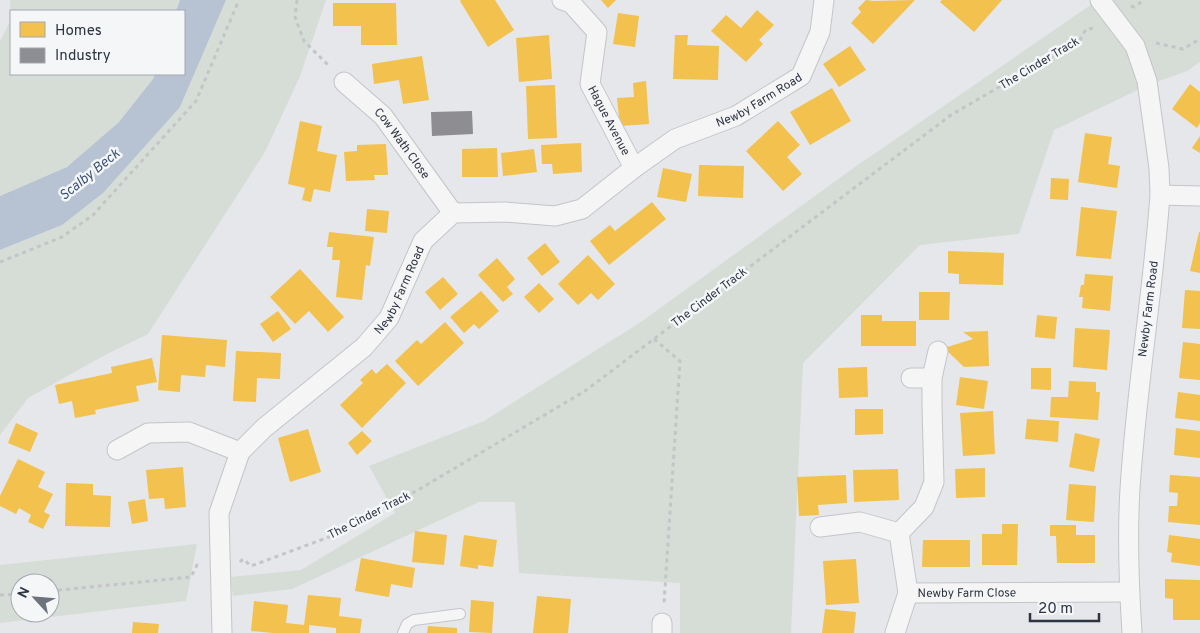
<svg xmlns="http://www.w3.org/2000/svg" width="1200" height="633" font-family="Overpass,sans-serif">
	<rect width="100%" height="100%" fill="#e5e7ea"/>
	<path fill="#d6ddd6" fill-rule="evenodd" d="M10,0H180L176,11H11V74H155L153,79L119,122L67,167L0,196V41L11,20Z
		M226,0H326L300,76L265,152L148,334L105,355L28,398L0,435V250L62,225L180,107Z
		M1109,0H1200V62L1187,71L1151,84Z
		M1095,2L1128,47L1142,88L1054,130L1019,234L920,245L803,363L791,633H680V583L519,573L515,502H479L292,589L233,596L230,577L301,570L395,513L369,466L484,421L641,322L855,167Z
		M197,544L186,601L0,623V565ZM20,583H50V613H20Z"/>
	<path fill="#b7c3d2" d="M180,0H226L180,107L103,193L62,225L0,250V196L67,167L119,122L153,79L155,74H184V11H176Z"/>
	<path fill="#f2c14e" d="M461,0H495L514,30L488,47L460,1Z
		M601,0H616L608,8Z
		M866,0L873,1L915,0L873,44L851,23L861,12L858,8Z
		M942,0H1002L974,32L940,2Z
		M333,3H396L397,45H361V26H333Z
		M757,10L774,25L759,40L763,44L746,62L711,31L726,15L741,28Z
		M618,13L639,16L635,47L613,44Z
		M549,35L552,79L519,82L516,38Z
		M675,35H688L687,45L719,46L718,80L673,79Z
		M850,46L866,70L839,87L823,64Z
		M422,56L429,100L403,104L399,80L374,84L372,64Z
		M646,81L649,124L620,126L617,98L634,97L633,83Z
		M1190,84L1200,92V123L1197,128L1172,109Z
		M555,85L557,138L528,139L526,86Z
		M832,88L851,121L810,145L790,112Z
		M300,121L322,126L317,151L337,155L330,192L314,189L311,202L302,200L305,188L288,184Z
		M778,121L800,145L787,157L802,174L783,191L746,151Z
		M1085,133L1112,137L1108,164L1120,166L1117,188L1078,182Z
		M1200,136V153L1192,148Z
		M581,143L582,172L553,174L552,164H542L541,145Z
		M386,144L388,175H374L375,180L346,181L344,152L357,151V145Z
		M497,148L498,177H462V149Z
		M534,149L537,172L503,176L501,153Z
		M699,165L744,166L743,198L698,196Z
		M663,168L692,174L686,202L657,197Z
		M1051,178L1069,179L1068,200L1050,199Z
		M652,202L666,219L609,265L590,241L610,225L615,231Z
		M1081,207L1117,211L1111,259L1076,256Z
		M367,209L389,211L387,233L365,231Z
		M329,232L374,237L370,266L366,265L362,300L336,297L340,260H332L333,247H327Z
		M1199,232H1200V273L1190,271Z
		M545,243L560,262L542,276L527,258Z
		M948,251L1004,253L1003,285L959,284V274L948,273Z
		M588,255L615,284L598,300L591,293L578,305L558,284Z
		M497,258L515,279L507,287L513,294L503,302L478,275Z
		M300,269L344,317L328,332L309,311L295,324L270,297Z
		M1085,274L1113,276L1110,311L1082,308L1083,297H1079L1081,285H1084Z
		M443,277L458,294L440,310L425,292Z
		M539,283L554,299L539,313L524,297Z
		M1185,290L1200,291V329L1182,328Z
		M481,291L499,311L479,329L474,324L464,333L450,317Z
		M919,292H950L949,320H919Z
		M278,311L291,329L273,342L260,324Z
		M861,315H882V321H916V346H861Z
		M1037,315L1057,317L1055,339L1035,337Z
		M445,322L464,343L418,386L395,361L417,340L421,344Z
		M1075,328L1110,330L1107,370L1073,367Z
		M988,331L989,366L964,367L944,348L973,339L963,332Z
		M162,335L227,340L225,367L206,365L205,377L181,375L180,392L158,390Z
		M1183,342L1200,344V380L1179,378Z
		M236,351L281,353L280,379L257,378L256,402L233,401Z
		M152,358L157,382L136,386L139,401L95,410L96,414L75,418L72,401L59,404L55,385L112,373L111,367Z
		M387,364L406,383L362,428L340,405L363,383L360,380L372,369L376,374Z
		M867,367L868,397L839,398L838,368Z
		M1031,368H1051V390L1031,389Z
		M960,377L988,381L984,409L956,405Z
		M1069,381L1096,382V392H1100L1098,420L1050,417L1051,397H1068Z
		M1178,392L1200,395V421L1175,418Z
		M855,409H883V434L855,435Z
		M993,411L995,454L963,456L960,413Z
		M1027,419L1059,421L1058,442L1025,439Z
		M16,423L38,433L30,452L8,443Z
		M1176,428L1200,431V458L1174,455Z
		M308,429L321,472L290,482L278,438Z
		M362,431L372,441L357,455L348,443Z
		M1075,433L1100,439L1094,472L1069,467Z
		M18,459L45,472L38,487L53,494L44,512L50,515L43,529L28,522L31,515L19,508L16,514L0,506V496Z
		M183,467L186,507L165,509L164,498L149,499L146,470Z
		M985,468V497L956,498L955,469Z
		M898,469L899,500L854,502L853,470Z
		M846,475L847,503L818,505L819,515L799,516L797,477Z
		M1170,475L1200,477V525L1168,522L1169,506H1177L1178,493L1169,492Z
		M66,483L93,484V495L111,496L110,527L65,526Z
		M1069,484L1096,486L1094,522L1066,520Z
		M145,499L148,521L132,524L128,502Z
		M1002,524H1018L1017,565H982V534H1002Z
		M1050,525H1076V535H1095V563H1057L1056,536H1050Z
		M415,531L447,535L444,565L412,562Z
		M464,535L497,540L493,567L478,565V569L460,566Z
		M1169,535L1200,539V566L1171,562L1172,553L1167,552Z
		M923,540H970V567H922Z
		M361,558L415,568L412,588L391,584L389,597L355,591Z
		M856,559L859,603L826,605L823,561Z
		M1165,579L1200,580V620H1173V599L1165,598Z
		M308,595L341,598L339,616L362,619L360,633H336V628L309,625V633H273L251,631L254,601L288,605L286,623L304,625Z
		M537,596L571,599L568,633H533Z
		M471,600L494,602L492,633L469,632Z
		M825,609L856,612L854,633H822Z
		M133,622L159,624L158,633H132Z
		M428,626L457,628V633H427Z"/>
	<path fill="#8d8d92" d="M472,111L473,134L432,136L431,112Z"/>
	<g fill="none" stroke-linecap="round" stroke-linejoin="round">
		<defs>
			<path id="service" d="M403,633L407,624L414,620L460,614"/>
			<g id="minor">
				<path id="s1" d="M562,0L571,3L597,32L590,84L634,168"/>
				<path d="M1100,0L1135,46L1147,81L1159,168L1160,195C1153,293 1136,391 1130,489C1127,537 1129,586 1132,633"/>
				<path id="s2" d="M344,82L383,116L453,213"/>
				<path d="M1160,195L1200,196"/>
				<path d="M911,378H932"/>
				<path d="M117,450L148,433L189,432L240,452"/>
				<path d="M820,527L860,522L899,533L908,593"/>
				<path d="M899,533L924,507L934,482L932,406V378L938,351"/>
				<path id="s3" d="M222,633L219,513L240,452L264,428L364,347L389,318L423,241L453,213L506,212L555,216L582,209L634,168L675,139L736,116L801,76L820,32L824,0"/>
				<path d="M662,633V623"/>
				<path id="s4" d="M895,633L908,593L1129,592"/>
			</g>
		</defs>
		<use href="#service" stroke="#c3c5c8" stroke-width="12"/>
		<use href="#minor" stroke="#c3c5c8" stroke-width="21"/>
		<path stroke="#c3c5c8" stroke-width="3" stroke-dasharray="4 4" stroke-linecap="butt" d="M297,0L295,17L304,41L330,67
			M1131,6L1134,7L1144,0
			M1156,43L1183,49L1200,39
			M0,262L62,237L93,215L196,101L239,0
			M654,339L680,361L664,603
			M240,562L243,559L251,566L329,537L418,490L585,391L951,115L1080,40L1086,29L1095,28
			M50,591L191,577L197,565L200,567
			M0,595L20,594"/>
		<use href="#service" stroke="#f5f5f6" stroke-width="10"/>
		<use href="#minor" stroke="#f5f5f6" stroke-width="19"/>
	</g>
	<g text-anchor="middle" stroke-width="5" stroke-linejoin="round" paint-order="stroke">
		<g font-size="12" fill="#2d3442" stroke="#f4f6f8">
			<text transform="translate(1039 63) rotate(-31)" y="4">The Cinder Track</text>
			<text dy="4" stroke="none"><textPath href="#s3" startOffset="850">Newby Farm Road</textPath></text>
			<text dy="4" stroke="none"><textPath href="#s1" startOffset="142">Hague Avenue</textPath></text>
			<text dy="4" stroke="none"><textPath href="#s2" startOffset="85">Cow Wath Close</textPath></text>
			<text dy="4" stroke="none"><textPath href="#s3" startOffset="415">Newby Farm Road</textPath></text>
			<text transform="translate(709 297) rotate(-37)" y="4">The Cinder Track</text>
			<text transform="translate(1148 309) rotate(-83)" y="4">Newby Farm Road</text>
			<text transform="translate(369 515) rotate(-27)" y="4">The Cinder Track</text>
			<text dy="4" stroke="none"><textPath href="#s4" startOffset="101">Newby Farm Close</textPath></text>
		</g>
		<g font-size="14" font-style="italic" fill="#3b5272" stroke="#f4f6f8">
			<text transform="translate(89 174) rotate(-39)" y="5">Scalby Beck</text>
		</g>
	</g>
	<rect x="10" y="10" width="175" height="65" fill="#f4f6f8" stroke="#a4a8af"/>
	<rect x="20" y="22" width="25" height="15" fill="#f2c14e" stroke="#a4a8af"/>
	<text x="55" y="35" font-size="15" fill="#2d3442">Homes</text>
	<rect x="20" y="48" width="25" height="15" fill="#8d8d92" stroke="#a4a8af"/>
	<text x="55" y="60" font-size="15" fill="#2d3442">Industry</text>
	<g transform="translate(35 598) rotate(296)"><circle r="24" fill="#f4f6f8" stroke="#a4a8af"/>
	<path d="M0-4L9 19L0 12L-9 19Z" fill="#6d737d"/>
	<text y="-8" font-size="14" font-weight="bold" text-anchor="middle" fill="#2d3442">N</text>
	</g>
	<path d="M1030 613v8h69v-8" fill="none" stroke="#2d3442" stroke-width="2.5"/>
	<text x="1038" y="613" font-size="15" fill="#2d3442" stroke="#f4f6f8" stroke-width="4" paint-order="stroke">20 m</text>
</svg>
